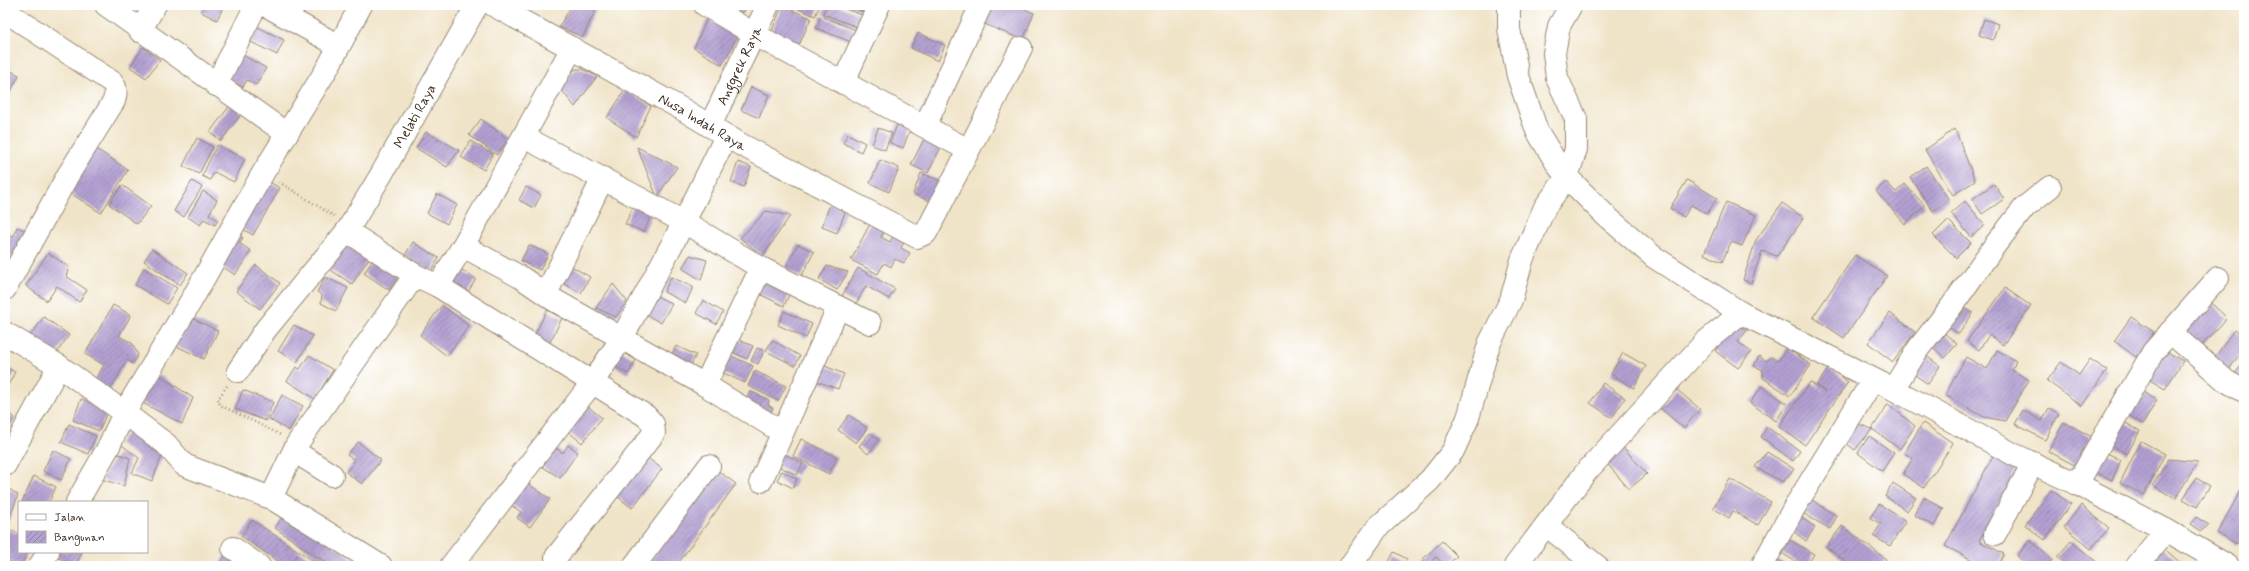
<svg xmlns="http://www.w3.org/2000/svg" width="2249" height="571" font-family="Mynerve,sans-serif">
	<defs>
		<pattern id="building-hatch" width="6" height="6" patternUnits="userSpaceOnUse"><rect width="6" height="6" fill="#b2a0d2"/><path d="M-1 1l2-2M0 6l6-6M5 7l2-2" fill="none" stroke="#9283aa"/></pattern>
	</defs>
	<rect width="100%" height="100%" fill="#fff"/>
	<filter id="ink" filterUnits="userSpaceOnUse"><feTurbulence type="fractalNoise" baseFrequency=".025" numOctaves="2"/><feDisplacementMap in="SourceGraphic" scale="8" xChannelSelector="R" yChannelSelector="G"/><feConvolveMatrix kernelMatrix="1 2 1 2 8 2 1 2 1" color-interpolation-filters="sRGB"/></filter>
	<filter id="wash" filterUnits="userSpaceOnUse"><feTurbulence type="fractalNoise" baseFrequency=".012" numOctaves="4" result="noise"/><feDisplacementMap in="SourceGraphic" scale="16" xChannelSelector="R" yChannelSelector="G"/><feGaussianBlur stdDeviation="0.9" result="paint"/><feColorMatrix in="noise" values="0 0 0 0 0 0 0 0 0 0 0 0 0 0 0 0 0 1.4 0 .05"/><feComposite in="paint" operator="in"/></filter>
	<g filter="url(#wash)">
		<rect width="100%" height="100%" fill="#f0e4c8"/>
		<g id="blocks">
			<path fill="url(#building-hatch)" d="M204,5H224L217,20L201,12Z
				M572,5H598L583,37L559,27Z
				M729,5H747L743,13Z
				M789,5H820L815,16Z
				M826,5H836L862,15L857,27L823,14Z
				M845,5H864L862,12Z
				M990,5H1016L1034,13L1023,40L982,23Z
				M782,6L811,18L799,45L771,33Z
				M821,16L856,30L851,42L816,28Z
				M707,19L738,36L722,65L694,48Z
				M1984,19L1998,24L1993,40L1979,35Z
				M256,26L284,40L277,55L245,39Z
				M918,33L945,45L938,61L911,48Z
				M143,47L160,60L146,78L130,67Z
				M237,52L266,68L256,85L247,80L243,87L224,77Z
				M5,68L19,75L5,103Z
				M575,69H582L597,76L575,107L560,88Z
				M751,87L769,95L759,118L741,110Z
				M625,90L651,106L636,137L607,118Z
				M231,104L242,113L221,141L210,132Z
				M900,117L913,122L903,148L890,143Z
				M481,119L508,139L497,155L469,135Z
				M878,128L892,133L885,150L872,145Z
				M1955,129L1975,181L1953,195L1925,150Z
				M426,132L459,150L447,167L416,148Z
				M848,134L865,143L861,152L843,143Z
				M925,137L942,145L928,173L911,165Z
				M197,138L213,147L199,174L183,166Z
				M470,141L493,154L484,170L461,157Z
				M217,145L245,159L234,182L214,172L210,180L202,176Z
				M637,147L677,167L657,197Z
				M95,148L128,170L101,213L67,191Z
				M880,160L899,168L889,192L870,183Z
				M738,162L751,167L744,187L731,182Z
				M1926,166L1949,200L1933,211L1910,177Z
				M921,173L946,183L937,204L913,194Z
				M264,179L280,188L253,235L237,226Z
				M1687,180L1717,198L1707,214L1691,205L1684,217L1670,208Z
				M192,181L202,187L184,217L174,211Z
				M1886,182L1896,192L1905,184L1925,206L1905,224L1876,191Z
				M1994,184L2004,199L1982,214L1972,199Z
				M122,185L151,206L137,224L109,204Z
				M526,187L541,195L534,208L519,200Z
				M203,191L217,200L209,214L218,220L215,225L204,219L200,225L188,217Z
				M437,194L457,205L447,224L427,213Z
				M638,197L653,211L644,232L625,224Z
				M1965,201L1985,225L1971,237L1951,213Z
				M1726,202L1756,215L1742,246L1731,242L1722,262L1704,254Z
				M1782,203L1804,218L1777,256L1762,251L1751,283L1743,280L1756,240Z
				M830,204L846,210L837,233L822,227Z
				M766,211L790,216L763,256L740,238Z
				M872,220L886,227L881,237L890,242L895,232L906,238L901,248L910,253L904,263L895,259L891,267L884,263L878,274L851,260Z
				M1948,220L1971,243L1956,258L1933,235Z
				M17,227L31,233L5,267V233L13,237Z
				M234,233L243,238L239,243L251,251L235,275L220,265Z
				M347,236L373,252L352,284L326,267Z
				M413,242L439,258L431,271L405,255Z
				M798,244L814,252L801,277L785,268Z
				M529,245L548,254L540,270L521,261Z
				M152,249L188,273L180,285L144,261Z
				M48,253L69,267L66,276L87,290L79,302L57,286L47,301L26,286Z
				M377,254L402,271L389,290L364,273Z
				M690,255L707,260L701,280L682,268Z
				M1855,255L1887,276L1844,338L1813,317Z
				M566,263L590,277L581,293L557,280Z
				M256,265L280,283L260,309L236,291Z
				M456,266L476,279L466,295L446,283Z
				M827,266L848,272L837,290L819,279Z
				M144,268L177,288L167,304L135,285Z
				M858,268L895,289L889,299L866,286L856,304L842,296Z
				M764,274L790,293L784,306L755,292Z
				M325,277L348,288L336,311L321,303L322,295L317,292Z
				M671,277L693,287L686,303L664,292Z
				M613,284L627,301L616,317L596,308Z
				M2005,288L2031,306L2003,345L1989,335L1979,350L1967,341Z
				M653,294L672,304L661,323L643,313Z
				M703,300L723,312L716,324L696,313Z
				M2209,301L2227,318L2198,350L2179,334Z
				M113,305L131,315L119,336L132,343L138,355L133,364L127,360L108,394L92,385L104,365L85,354Z
				M442,305L469,326L447,356L420,335Z
				M1965,308L1973,313L1959,334L1947,326L1955,314H1962Z
				M547,310L562,318L548,346L533,338Z
				M784,311L812,324L806,338L778,325Z
				M1890,313L1915,332L1893,362L1868,343Z
				M44,317L69,335L56,354L30,336Z
				M190,317L218,331L204,359L176,346Z
				M2131,317L2154,332L2136,357L2114,341Z
				M294,325L313,336L297,362L278,351Z
				M1734,325L1748,329L1738,342L1751,352L1738,368L1715,351Z
				M2234,330L2244,337V348L2228,371L2213,360Z
				M1942,331L1957,344L1945,358L1930,345Z
				M734,338L753,346L747,359L728,350Z
				M772,340L800,356L795,366L766,351Z
				M676,346L696,355L690,367L670,358Z
				M757,348L764,351L758,364L751,361Z
				M1787,348L1811,365L1790,396L1763,378V370L1754,366L1759,356L1766,361L1772,357L1778,361Z
				M618,349L636,360L628,374L610,363Z
				M1997,350L2016,361L2012,370L2029,380L2005,421L1984,417L1945,395L1966,357L1987,369Z
				M2166,351L2183,361L2165,389L2148,379Z
				M725,353L753,366L745,383L717,370Z
				M1623,353L1646,366L1634,388L1611,374Z
				M309,355L333,370L315,399L287,381L296,367L300,369Z
				M1925,355L1940,366L1928,384L1912,373Z
				M2090,359L2107,370L2082,406L2047,381L2061,362L2079,375Z
				M2244,362V383L2234,375Z
				M820,364L844,374L838,389L814,380Z
				M5,366L15,372L5,391Z
				M1829,368L1848,382L1805,445L1779,427L1810,382L1825,392L1817,385Z
				M755,371L786,386L778,401L748,386Z
				M158,374L193,398L182,424L139,401Z
				M1603,383L1625,398L1612,418L1590,403Z
				M1762,386L1787,404L1776,421L1750,403Z
				M1676,389L1700,409L1684,428L1660,408Z
				M243,390L273,402L266,421L235,409Z
				M2139,390L2157,400L2143,424L2126,414Z
				M750,391L769,400L768,405L773,408L769,415L745,402Z
				M282,395L303,406L289,431L269,419Z
				M81,399L108,410L99,431L73,420Z
				M584,403L602,418L582,443L564,428Z
				M1888,404L1915,426L1900,449L1872,429Z
				M2049,408L2059,414L2045,440L2015,424L2023,410L2042,421Z
				M5,411L15,418L5,433Z
				M849,415L867,428L856,443L838,430Z
				M2122,421L2140,431L2127,454L2109,444Z
				M2064,422L2092,437L2076,466L2048,451Z
				M1856,423L1872,429L1855,450L1842,440Z
				M1923,423L1953,443L1924,488L1903,474L1913,458L1904,453Z
				M69,424L96,436L88,454L61,442Z
				M1767,427L1800,451L1793,461L1761,437Z
				M130,430L162,456L152,481L132,473L139,458L119,443Z
				M870,433L879,440L868,454L859,446Z
				M1869,436L1894,453L1882,471L1858,453Z
				M801,439L837,457L829,474L793,456Z
				M2141,441L2165,454L2144,495L2120,483Z
				M358,442L381,460L362,484L346,472L355,460L347,455Z
				M568,445L578,452L560,478L540,465L553,446L563,453Z
				M1621,445L1647,474L1629,489L1604,460Z
				M53,450L71,459L61,480L43,471Z
				M2103,451L2121,460L2112,480L2093,471Z
				M780,452L803,463L797,475L774,464Z
				M1767,452L1794,469L1783,482L1755,467Z
				M118,454L130,458L124,486L101,479Z
				M1994,454L2018,466L1979,541L2004,554L1998,566H1984L1945,546Z
				M644,455L662,469L632,508L614,494Z
				M2169,459L2198,462L2175,499L2153,485Z
				M717,470L736,484L676,566H647Z
				M782,471L797,479L793,488L777,480Z
				M34,476L56,487L49,502H22Z
				M2196,478L2210,486L2197,507L2183,499Z
				M1730,479L1771,502L1758,525L1733,511L1729,518L1713,508Z
				M523,480L550,499L530,527L517,518L521,512L508,503Z
				M1893,483L1916,498L1907,511L1885,496Z
				M2244,485V531L2237,544L2217,533Z
				M5,486L18,495L8,523L5,522Z
				M2051,490L2071,504L2045,540L2025,525Z
				M1807,497L1837,516L1830,529L1799,511Z
				M1924,497L1944,509L1934,526L1914,515Z
				M1879,504L1906,521L1890,546L1873,536L1881,524L1870,518Z
				M2081,505L2109,528L2091,549L2064,527Z
				M285,513L364,566H331L275,528Z
				M1799,516L1815,527L1806,541L1790,529Z
				M2196,517L2209,525L2201,531L2191,524Z
				M252,520L321,566H285L241,536Z
				M1842,526L1886,559L1881,566H1852L1826,547Z
				M5,528L19,534V552H28L21,566L5,560Z
				M1788,539L1814,554L1807,566H1803L1780,552Z
				M2030,540L2052,560L2047,566H2028L2017,556Z
				M1442,541L1457,556L1446,566L1436,557L1427,565L1422,560Z
				M2071,541L2099,564L2098,566H2069L2057,557Z
				M2160,545L2184,566H2143Z
				M58,552H82L76,564L55,557Z
				M1394,552L1407,559L1403,566H1387Z
				M226,554L243,566H218Z
				M1774,558L1789,566H1770Z"/>
		</g>
	</g>
	<g filter="url(#ink)">
		<use href="#blocks" fill-opacity="0" stroke="#968773" stroke-width="1"/>
		<g fill="none" stroke-linecap="round" stroke-linejoin="round">
			<defs>
				<g id="minor">
					<path d="M106,5L287,134"/>
					<path d="M265,5L339,46"/>
					<path id="s1" d="M493,5L682,109L740,144L917,237L926,233L1021,48"/>
					<path d="M705,5L754,34L968,150"/>
					<path d="M1509,5V29L1518,76L1537,131L1559,167L1567,177L1606,216L1654,257L1741,313L1893,389L2013,454L2077,484L2166,530L2228,566"/>
					<path d="M5,11L112,82C117,88 116,93 114,101L68,175L5,289"/>
					<path d="M140,31L155,5"/>
					<path d="M843,83L879,5"/>
					<path d="M216,85L256,5"/>
					<path id="s2" d="M710,126L768,5"/>
					<path d="M925,126L981,5"/>
					<path d="M524,137L684,222L761,268L870,323"/>
					<path d="M347,231L415,275"/>
					<path d="M463,246L522,278L554,300L705,385L782,432"/>
					<path d="M438,286L463,246L572,48"/>
					<path d="M546,294L603,178"/>
					<path d="M2170,332L2226,381L2244,391"/>
					<path d="M5,333L59,366L118,408L166,444L184,465L271,498L297,444L415,275L438,286L646,416L653,424L654,433L556,557"/>
					<path id="s3" d="M238,371L266,329L347,231L381,175L477,5"/>
					<path d="M705,385L761,268"/>
					<path d="M1893,389L1918,349L1951,307L1995,245L2025,207L2050,187"/>
					<path d="M294,451L332,475"/>
					<path d="M5,465L59,366"/>
					<path d="M761,481L838,308"/>
					<path d="M2077,484L2153,352L2218,278"/>
					<path d="M271,498L381,566"/>
					<path d="M77,502L108,448L124,413L191,301L263,173L328,67L361,5"/>
					<path d="M1546,525L1597,566"/>
					<path d="M1995,534L2033,463"/>
					<path d="M233,548L259,566"/>
					<path d="M40,566L48,552"/>
					<path d="M451,566L592,383L622,338L684,222L726,136"/>
					<path d="M634,566L709,466"/>
					<path d="M1350,566L1378,527L1430,480L1453,451L1468,418L1489,344L1511,300L1522,260L1545,207L1567,177L1576,149V119L1557,78L1554,53L1559,26L1571,5"/>
					<path d="M1515,566L1586,472L1705,342L1741,313"/>
					<path d="M1762,566L1794,508L1873,380"/>
					<path d="M2137,566L2166,530"/>
				</g>
			</defs>
			<use href="#minor" stroke="#968773" stroke-width="24"/>
			<path stroke="#968773" stroke-width="2.5" stroke-dasharray="1 3" stroke-linecap="butt" d="M279,182L334,216
				M227,386L218,399L220,405L281,435"/>
			<use href="#minor" stroke="#fff" stroke-width="22"/>
		</g>
	</g>
	<g text-anchor="middle" stroke-width="3" stroke-linejoin="round" paint-order="stroke">
		<g font-size="14" fill="#3b2a1e" stroke="#fff">
			<text dy="5" stroke="none"><textPath href="#s2" startOffset="67">Anggrek Raya</textPath></text>
			<text dy="5" stroke="none"><textPath href="#s3" startOffset="311">Melati Raya</textPath></text>
			<text dy="5" stroke="none"><textPath href="#s1" startOffset="240">Nusa Indah Raya</textPath></text>
		</g>
	</g>
	<rect width="2249" height="571" fill="none" stroke="#fff" stroke-width="20"/>
	<rect x="18" y="501" width="130" height="52" fill="#ffffff" stroke="#b1aaa5"/>
	<rect x="26" y="514" width="20" height="6" fill="#ffffff" stroke="#b1aaa5"/>
	<text x="54" y="521" font-size="12" fill="#3b2a1e">Jalan</text>
	<rect x="26" y="531" width="20" height="12" fill="url(#building-hatch)" stroke="#b1aaa5"/>
	<text x="54" y="541" font-size="12" fill="#3b2a1e">Bangunan</text>
</svg>
